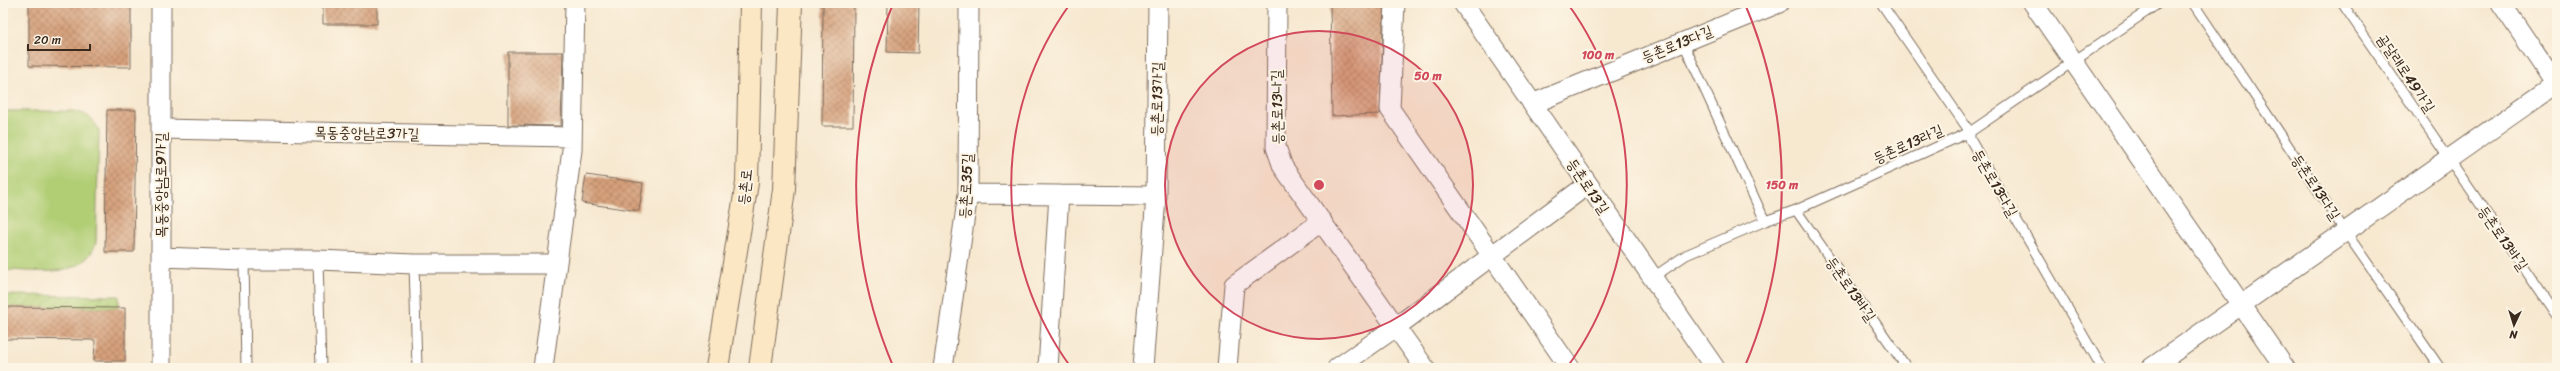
<svg xmlns="http://www.w3.org/2000/svg" width="2560" height="371" font-family="Sriracha,'Poor Story',sans-serif">
	<defs>
		<pattern id="garden-furrows" width="10" height="10" patternUnits="userSpaceOnUse"><rect width="10" height="10" fill="#b1ce74"/><path d="M-1 1l2-2M0 10L10 0M9 11l2-2" fill="none" stroke="#99b164"/></pattern>
		<pattern id="building-cross-hatch" width="8" height="8" patternUnits="userSpaceOnUse"><rect width="8" height="8" fill="#d6a07b"/><path d="M0 0l8 8M0 8l8-8" fill="none" stroke="#af8364"/></pattern>
	</defs>
	<rect width="100%" height="100%" fill="#fcf5e5"/>
	<filter id="ink" filterUnits="userSpaceOnUse"><feTurbulence type="fractalNoise" baseFrequency=".025" numOctaves="2"/><feDisplacementMap in="SourceGraphic" scale="8" xChannelSelector="R" yChannelSelector="G"/><feConvolveMatrix kernelMatrix="1 2 1 2 8 2 1 2 1" color-interpolation-filters="sRGB"/></filter>
	<filter id="wash" filterUnits="userSpaceOnUse"><feTurbulence type="fractalNoise" baseFrequency=".012" numOctaves="4" result="noise"/><feDisplacementMap in="SourceGraphic" scale="16" xChannelSelector="R" yChannelSelector="G"/><feGaussianBlur stdDeviation="0.9" result="paint"/><feColorMatrix in="noise" values="0 0 0 0 0 0 0 0 0 0 0 0 0 0 0 0 0 1.4 0 .05"/><feComposite in="paint" operator="in"/></filter>
	<g filter="url(#wash)">
		<rect width="100%" height="100%" fill="#f7e8d0"/>
		<path fill="url(#garden-furrows)" stroke="#767c49" d="M3,295L119,296V308L3,307Z"/>
		<path fill="#b1ce74" stroke="#767c49" d="M3,111H72C86,113 94,118 99,131L96,243C83,281 35,270 3,270Z"/>
		<g id="blocks">
			<path fill="url(#building-cross-hatch)" d="M29,3H131V67L29,66Z
				M323,3H377V24H323Z
				M823,3H854L853,126H822Z
				M888,3H919L918,53L887,52Z
				M1330,3H1384L1380,114L1332,116Z
				M508,52H563L561,126L508,125Z
				M107,110H136L134,252H105Z
				M586,175L643,183L639,211L582,203Z
				M3,307L125,308V361H94L95,340L3,339Z"/>
		</g>
	</g>
	<g filter="url(#ink)">
		<use href="#blocks" fill-opacity="0" stroke="#7d6c5c" stroke-width="1"/>
		<g fill="none" stroke-linecap="round" stroke-linejoin="round">
			<defs>
				<path id="lane" d="M1881,3L1970,132V139L2102,368
					M2193,3L2345,231L2440,368
					M2342,3L2557,316
					M1683,42L1765,221
					M1796,210L1907,368
					M244,260L246,368
					M318,260L321,368
					M414,264L417,368
					M1652,278L1686,255L1765,221L1796,210L1970,132L2159,3"/>
				<path id="street" d="M1277,3L1276,147L1283,167L1425,368
					M1395,3L1390,109L1570,368
					M1463,3L1715,368
					M2033,3L2285,368
					M2501,3L2557,86
					M1532,104L1779,3
					M161,129L572,137
					M968,194L1156,196
					M161,257L244,260H318L414,264H557
					M161,368V3
					M543,368L572,150L575,3
					M943,368L968,194L969,3
					M1048,368L1059,195
					M1143,368L1156,196L1158,3
					M1227,368L1234,285L1322,221
					M1337,368L1396,327L1587,185
					M2151,368L2557,83"/>
				<path id="secondary" d="M717,368L747,183L751,3
					M760,368L784,189L791,3"/>
			</defs>
			<use href="#lane" stroke="#7d6c5c" stroke-width="11"/>
			<use href="#street" stroke="#7d6c5c" stroke-width="21"/>
			<use href="#secondary" stroke="#7d6c5c" stroke-width="24"/>
			<use href="#lane" stroke="#fff" stroke-width="9"/>
			<use href="#street" stroke="#fff" stroke-width="19"/>
			<use href="#secondary" stroke="#fbe7c3" stroke-width="22"/>
		</g>
	</g>
	<circle cx="1319" cy="185" r="154" fill="#d1495b" fill-opacity=".12"/>
	<g fill="none" stroke="#d1495b" stroke-width="2">
		<circle cx="1319" cy="185" r="154"/>
		<path d="M1070 366A308 308 0 0 1 1070 4M1568 4A308 308 0 0 1 1568 366"/>
		<path d="M893 366A463 463 0 0 1 893 4M1745 4A463 463 0 0 1 1745 366"/>
	</g>
	<g text-anchor="middle" stroke-width="4" stroke-linejoin="round" paint-order="stroke">
		<g font-size="15" fill="#3b2a1e" stroke="#fcf5e5">
			<text transform="translate(1677 44) rotate(-22)" y="5">등촌로13다길</text>
			<text transform="translate(2406 73) rotate(56)" y="5">곰달래로49가길</text>
			<text transform="translate(1157 99) rotate(-89)" y="5">등촌로13가길</text>
			<text transform="translate(1277 107) rotate(-91)" y="5">등촌로13나길</text>
			<text transform="translate(367 133) rotate(1)" y="5">목동중앙남로3가길</text>
			<text transform="translate(1908 144) rotate(-24)" y="5">등촌로13라길</text>
			<text transform="translate(1995 183) rotate(60)" y="5">등촌로13다길</text>
			<text transform="translate(161 185) rotate(-90)" y="5">목동중앙남로9가길</text>
			<text transform="translate(966 186) rotate(-87)" y="5">등촌로35길</text>
			<text transform="translate(1588 186) rotate(56)" y="5">등촌로13길</text>
			<text transform="translate(745 187) rotate(-84)" y="5">등촌로</text>
			<text transform="translate(2316 187) rotate(56)" y="5">등촌로13다길</text>
			<text transform="translate(2503 238) rotate(55)" y="5">등촌로13바길</text>
			<text transform="translate(1851 289) rotate(55)" y="5">등촌로13바길</text>
		</g>
	</g>
	<circle cx="1319" cy="185" r="6" fill="#d1495b" stroke="#fcf5e5" stroke-width="2"/>
	<g font-size="12" text-anchor="middle" font-weight="bold" fill="#d1495b" stroke="#fcf5e5" stroke-width="4" stroke-linejoin="round" paint-order="stroke">
		<text x="1598" y="59">100 m</text>
		<text x="1428" y="80">50 m</text>
		<text x="1782" y="189">150 m</text>
	</g>
	<rect width="2560" height="371" fill="none" stroke="#fcf5e5" stroke-width="16"/>
	<g transform="translate(2514 325) rotate(184)" stroke="#fcf5e5" stroke-width="3" paint-order="stroke">
	<path d="M0-3L7 15L0 10L-7 15Z" fill="#3b2a1e"/>
	<text y="-6" font-size="11" font-weight="bold" text-anchor="middle" fill="#3b2a1e">N</text>
	</g>
	<path d="M28 44v6h62v-6" fill="none" stroke="#3b2a1e" stroke-width="2"/>
	<text x="34" y="44" font-size="12" fill="#3b2a1e" stroke="#fcf5e5" stroke-width="3" paint-order="stroke">20 m</text>
</svg>
